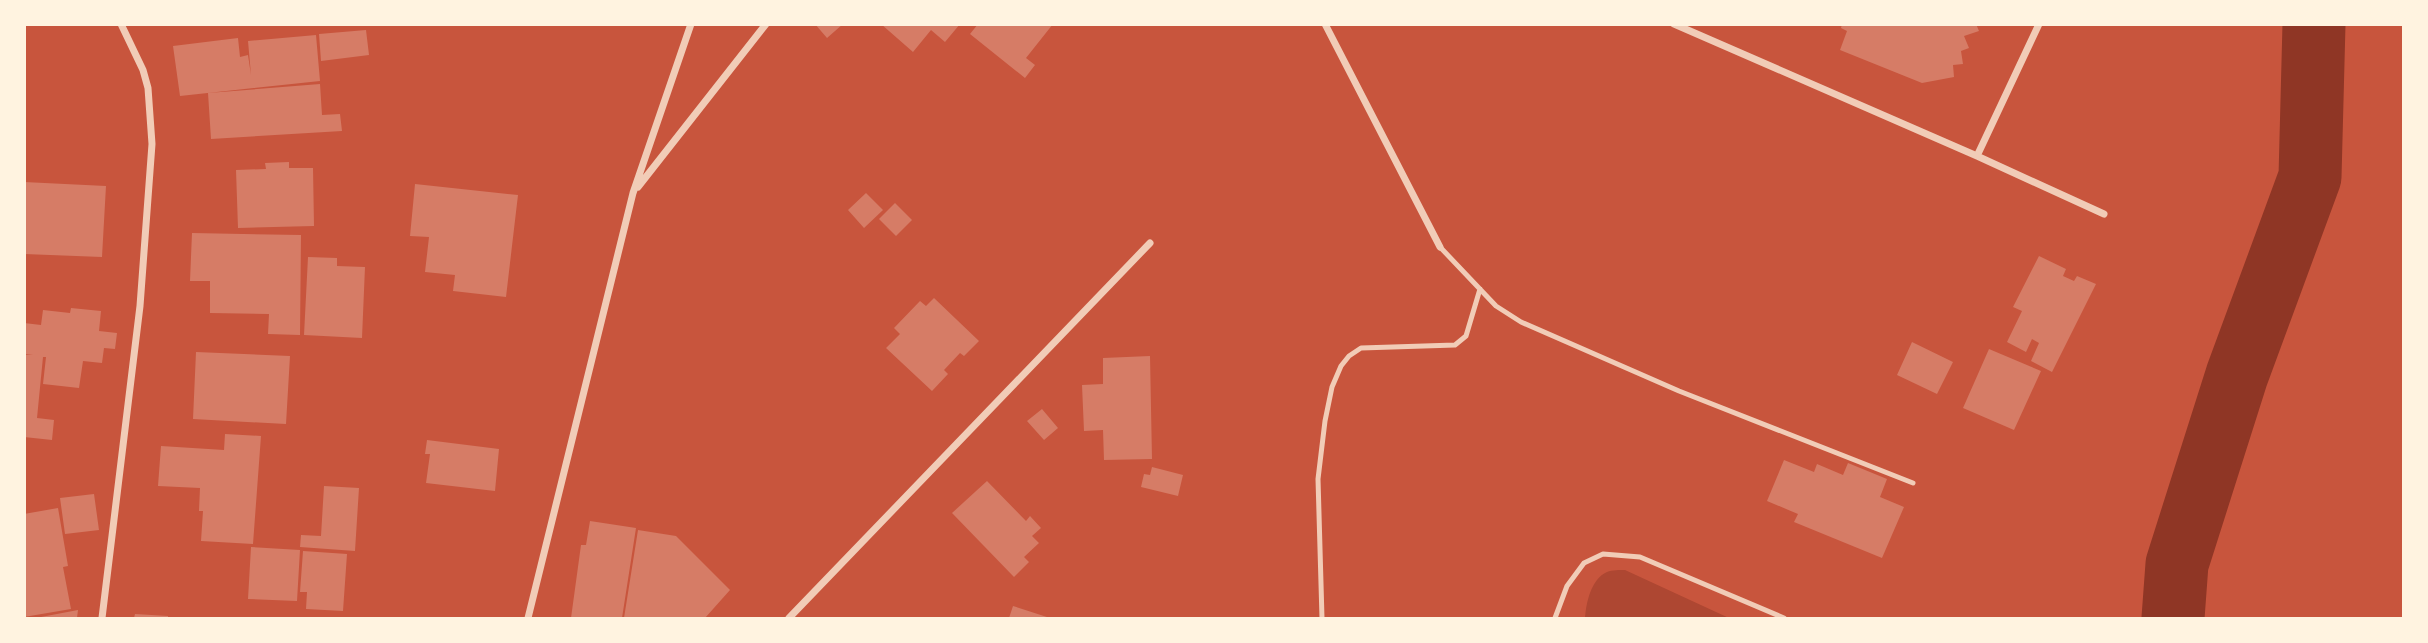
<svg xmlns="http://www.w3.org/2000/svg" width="2428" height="643" font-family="Helvetica,sans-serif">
	<rect width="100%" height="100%" fill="#c8553d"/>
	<path fill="#ae4732" d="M1625,570L1729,618H1585C1586,603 1591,579 1607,572C1612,570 1620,570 1625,570Z"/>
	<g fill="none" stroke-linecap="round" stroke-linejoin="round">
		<path stroke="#8f3625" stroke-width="63" d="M2173,618L2177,564L2237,375L2310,177L2314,24"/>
	</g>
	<path fill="#d67c66" d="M815,24H843L827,38Z
		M881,24H960L945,42L931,30L913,52Z
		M978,24H1053L1026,58L1035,65L1025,78L970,34Z
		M1842,24H1976L1979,31L1964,36L1969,48L1961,51L1963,64L1953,65L1954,77L1922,83L1840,50L1847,31L1841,28Z
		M366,30L369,55L321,61L319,34Z
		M316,35L320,81L180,96L173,46L238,38L240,57L248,55L251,75L248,41Z
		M320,84L322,115L340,114L342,131L211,139L208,93Z
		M289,162V168H313L314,226L238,228L236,170L266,169L265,163Z
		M24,182L106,186L102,257L24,254Z
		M415,184L518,195L506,297L453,291L455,275L425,272L429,237L410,236Z
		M866,193L883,210L864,228L848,210Z
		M895,203L912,220L896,236L879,219Z
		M192,233L301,235L300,335L268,334L269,314L210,313V281H190Z
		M2039,256L2066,269L2063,276L2074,281L2077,276L2096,284L2052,372L2031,361L2039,343L2032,339L2026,352L2007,342L2022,311L2013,307Z
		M308,257L337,258V266L365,267L362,338L304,335Z
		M934,298L979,341L964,356L960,353L944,370L948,374L932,391L886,348L900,334L894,328L920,301L926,306Z
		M71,308L101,311L99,331L117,333L115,349L104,348L102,363L83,361L79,388L43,384L46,357H43L37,418L54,420L52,440L24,437V355H33L24,354V323L41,325L43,310L70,313Z
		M1912,342L1953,362L1937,394L1897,375Z
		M1989,349L2041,371L2014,430L1963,408Z
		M196,352L290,356L286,424L193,419Z
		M1150,356L1152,459L1104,460L1103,430L1084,431L1082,385L1103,384V358Z
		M1042,409L1058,428L1044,440L1027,421Z
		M225,434L261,436L253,544L201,541L203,511H199L200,488L158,486L161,446L224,450Z
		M427,440L499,449L495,491L426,483L430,454H425Z
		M1784,460L1814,472L1817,464L1843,475L1848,463L1887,479L1880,497L1904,507L1882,558L1794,522L1798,514L1767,501Z
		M1152,467L1183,475L1178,496L1141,487L1144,474L1150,475Z
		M987,481L1026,521L1030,516L1041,528L1032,536L1039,543L1024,557L1029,562L1014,577L952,513Z
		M324,486L359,488L355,551L300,547L301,535L321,536Z
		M94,494L99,530L65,534L60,498Z
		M58,508L68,566L63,567L71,609L24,617V514Z
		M590,521L636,528L622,618H571L581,545H586Z
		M638,530L676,536L730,590L705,618H624Z
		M251,547L300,550L297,601L248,599Z
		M303,551L347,554L343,611L306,609L307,592H300Z
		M1013,606L1050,618H1009Z
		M78,610L77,618H41V617Z
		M135,614L168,616V618H134Z"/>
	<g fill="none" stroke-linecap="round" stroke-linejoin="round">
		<path stroke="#f1ccb7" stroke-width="5" d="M1440,247L1496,306L1521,322L1679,391L1913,483
			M1322,618L1318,479L1325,421L1332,387L1341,366L1349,356L1361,348L1455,345L1466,336L1480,289
			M1555,618L1567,586L1584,563L1603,554L1640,557L1784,618"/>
		<path stroke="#f1ccb7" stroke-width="7" d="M1325,24L1440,247
			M1674,24L1977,156L2104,214
			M1977,156L2039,24
			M638,187L766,24
			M102,618L140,306L152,144L148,88L143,70L121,24
			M528,618L633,193L691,24
			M789,618L1150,243"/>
	</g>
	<rect width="2428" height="643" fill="none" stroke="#fff3e0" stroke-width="52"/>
</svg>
